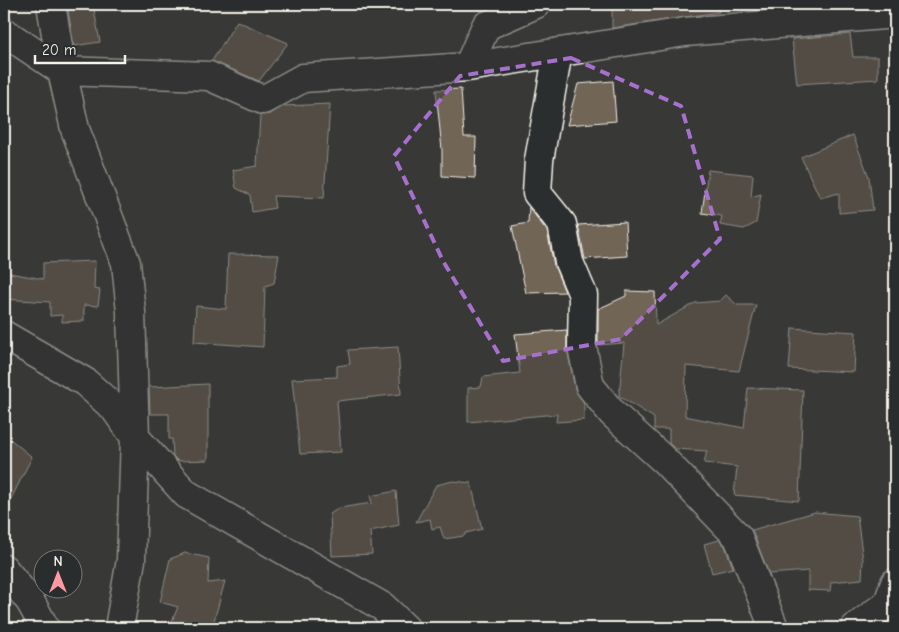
<svg xmlns="http://www.w3.org/2000/svg" width="899" height="632" font-family="'Comic Neue',sans-serif">
	<rect width="100%" height="100%" fill="#383836"/>
	<filter id="ink" filterUnits="userSpaceOnUse"><feTurbulence type="fractalNoise" baseFrequency=".02" numOctaves="2"/><feDisplacementMap in="SourceGraphic" scale="10" xChannelSelector="R" yChannelSelector="G"/><feConvolveMatrix kernelMatrix="1 2 1 2 8 2 1 2 1" color-interpolation-filters="sRGB"/></filter>
	<g filter="url(#ink)">
		<path fill="#716557" stroke="#f4f1e8" d="M67,4H93L100,42L74,46Z
			M612,4H718L719,12L612,28Z
			M237,21L288,43L259,81L212,61Z
			M850,34L853,57H878V79L797,84L792,39Z
			M613,81L616,121L567,125L578,84Z
			M461,89L464,137H476L475,178L442,176V150L436,90Z
			M330,104L324,198L273,196L275,208L252,212L250,195L236,188L233,170L257,166L260,115L270,114L284,106Z
			M853,135L869,177L873,210L839,213V193L820,198L801,157Z
			M708,170L753,175L751,197L761,194L756,223L744,229L720,225L722,216L702,213Z
			M529,207L547,231L554,265L565,292L526,293L512,226L528,223Z
			M625,222L627,256L585,259L578,225Z
			M228,254L279,255L274,283L265,286L263,347L194,342L196,306L226,309Z
			M95,261L94,289L100,290L98,306L84,305V321L62,322V315L50,316V302L4,299V272L43,279V263Z
			M626,291L655,292L656,325L695,303L720,301L726,295L737,305H756L739,371L686,366L685,416L744,428L748,388L803,390L799,501L734,495L737,467L704,463L707,451L675,449L669,443V429H654V418L619,396L624,343L598,345V309L626,296Z
			M792,328L856,332L854,372L789,369Z
			M567,330V349L575,389L584,403V420L556,422L557,414L468,422V388L481,387L483,377L520,373L515,334Z
			M398,347L401,394L337,401L341,452L300,454L292,379L337,377V366L350,364L348,350Z
			M208,384V460L178,461L173,456L172,439H169V414H150L149,387Z
			M4,434L32,457L4,513Z
			M453,481L471,483L482,529L466,533L464,536L444,539L440,527L432,529L430,519L416,522L436,485Z
			M396,491L399,525L370,531L372,554L332,556L330,514L339,508L372,503L370,496Z
			M815,512L857,516L863,560L862,579L831,582L830,591L808,590V571L769,574L752,530Z
			M719,540L725,546L733,568L712,573L704,544Z
			M185,553L209,558L208,583L225,581L212,628H169L178,607L160,602L170,559Z"/>
		<g fill="none" stroke-linecap="round" stroke-linejoin="round">
			<defs>
				<path id="street" d="M51,4L62,71L75,129L126,263L131,312L135,437L131,560L119,628
					M4,32L62,71L209,76L263,100L303,78L468,67L685,32L895,14
					M558,52L539,160L537,193L562,224L569,262L583,295L582,346L590,386L612,413L665,461L738,537L774,628
					M468,67L486,26L536,4
					M4,335L85,382L114,408L135,437L186,494L383,607L405,628
					M4,569L30,601L45,628
					M855,628L888,603L895,583"/>
			</defs>
			<use href="#street" stroke="#f4f1e8" stroke-width="31"/>
			<use href="#street" stroke="#2a2d2e" stroke-width="28"/>
		</g>
	</g>
	<path d="M0 0H899V632H0ZM571,58L681,106L720,239L621,339L503,361L443,261L394,156L460,76Z" fill="#383836" fill-opacity=".55" fill-rule="evenodd"/>
	<path fill="none" stroke="#a571cd" stroke-width="4" stroke-dasharray="10 6" stroke-linejoin="round" d="M571,58L681,106L720,239L621,339L503,361L443,261L394,156L460,76Z"/>
	<rect width="899" height="632" fill="none" stroke="#2a2d2e" stroke-width="20"/>
	<rect x="10" y="10" width="879" height="612" fill="none" stroke="#f4f1e8" stroke-width="2" filter="url(#ink)"/>
	<g transform="translate(58 574)"><circle r="24" fill="#2a2d2e" stroke="#7b7b78"/>
	<path d="M0-4L9 19L0 12L-9 19Z" fill="#ff9aa2"/>
	<text y="-8" font-size="14" font-weight="bold" text-anchor="middle" fill="#f4f1e8">N</text>
	</g>
	<path d="M35 55v8h90v-8" fill="none" stroke="#f4f1e8" stroke-width="2.5"/>
	<text x="42" y="55" font-size="15" fill="#f4f1e8" stroke="#2a2d2e" stroke-width="4" paint-order="stroke">20 m</text>
</svg>
